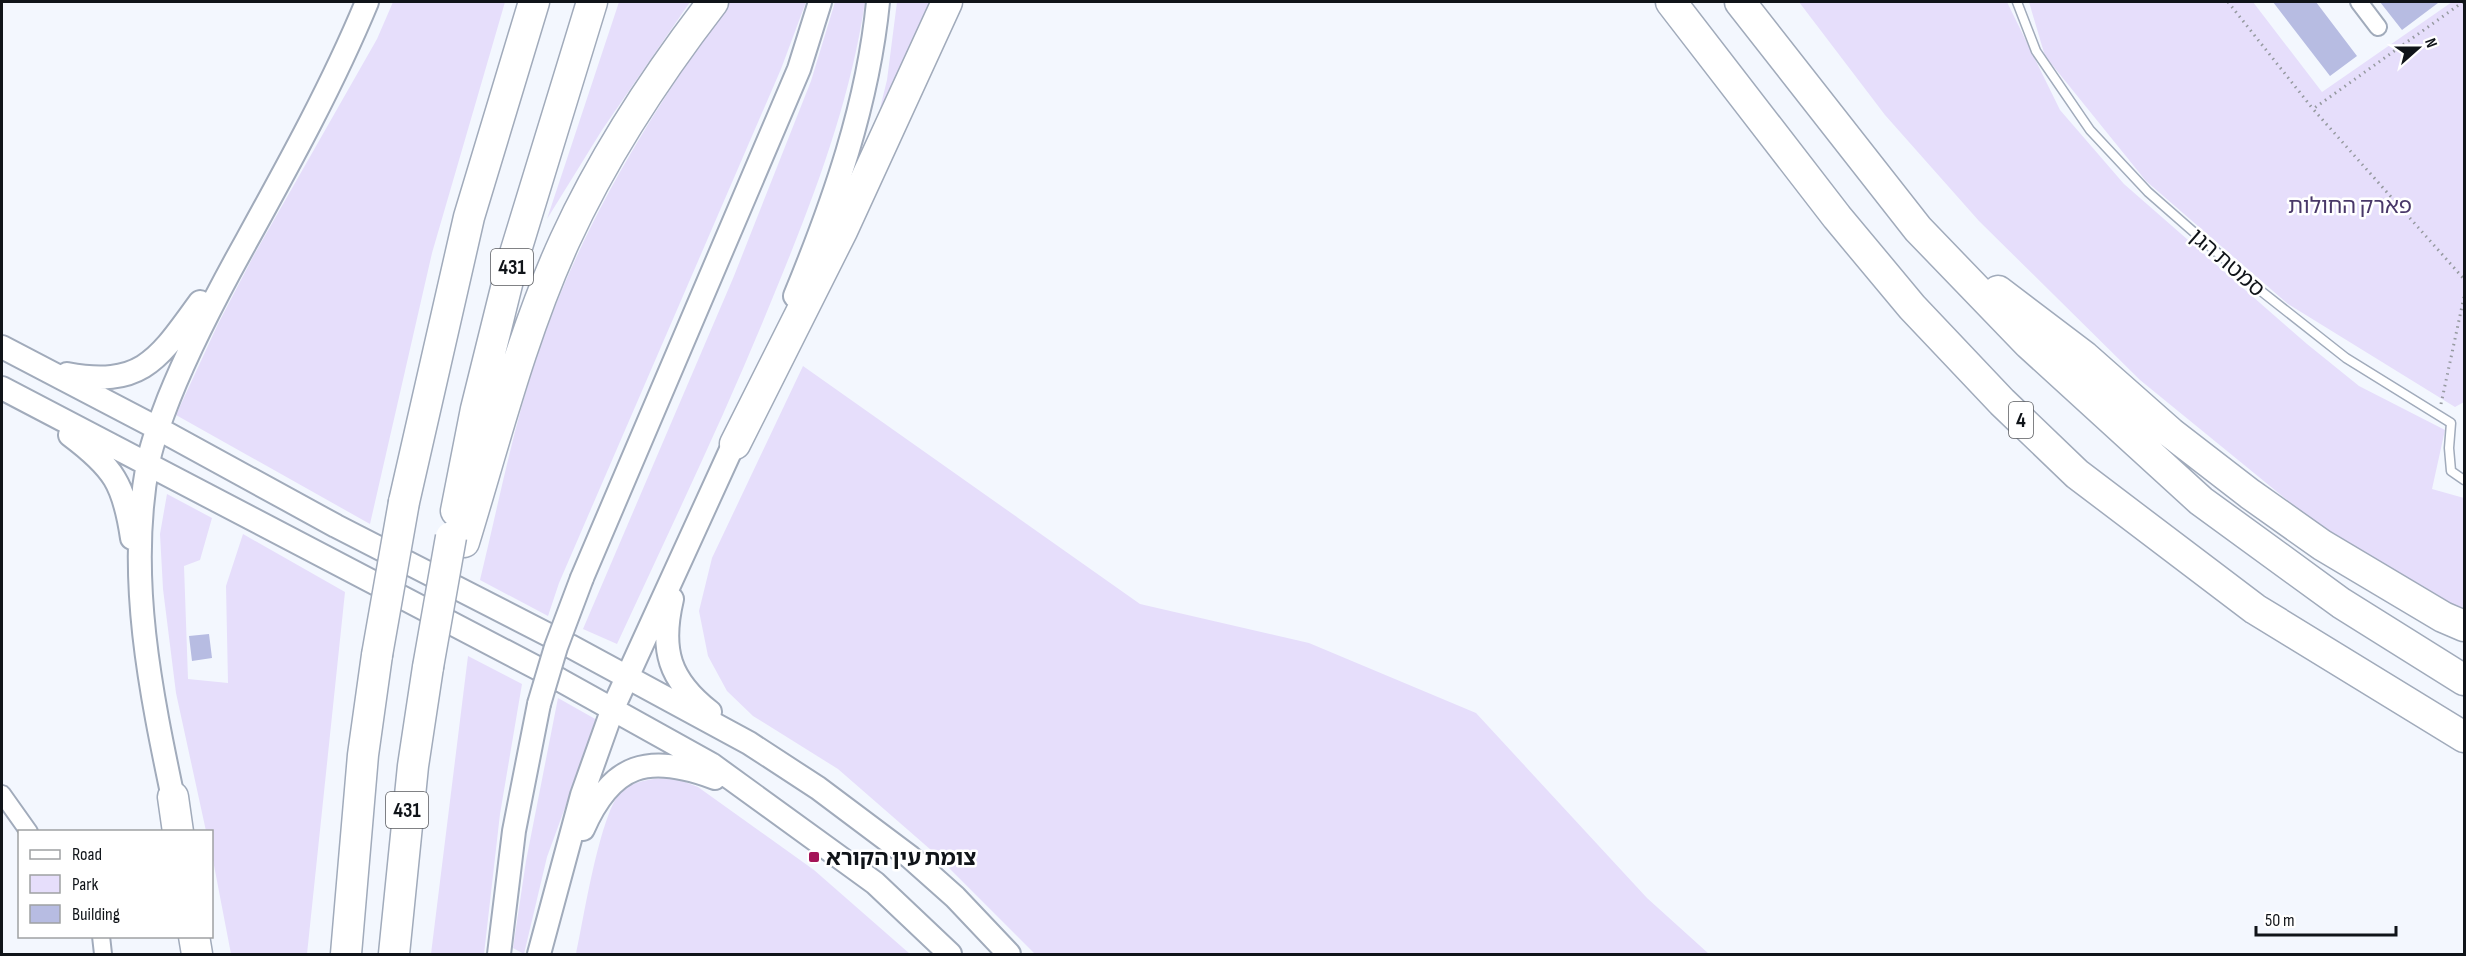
<svg xmlns="http://www.w3.org/2000/svg" width="2466" height="956" font-family="'Sofia Sans Condensed','Noto Sans Hebrew',sans-serif">
	<rect width="100%" height="100%" fill="#f3f7fe"/>
	<path fill="#e6defb" d="M393,2H505L432,253L370,524L176,415L218,324L254,255L377,39Z
		M619,2H690L602,130L547,219Z
		M730,2H806L781,69L559,583L548,616L480,580C498,506 513,428 537,356C580,227 652,111 730,2Z
		M835,2H865C850,103 814,197 775,292C727,411 671,527 617,644L583,629L734,276L811,81Z
		M897,2H932L872,141L887,80Z
		M1799,2H2007L2060,110L2124,184L2307,344L2359,386L2445,430L2432,489L2464,498V611L2438,600L2320,527L2140,380L1979,221L1885,115Z
		M2029,2H2253L2322,92L2452,2H2464V402L2455,407L2288,304L2146,181L2045,56Z
		M803,366L1140,604L1309,643L1476,713L1647,898L1709,954H1035L931,850L838,769L753,716L727,691L708,656L699,611L712,558Z
		M167,494L212,518L200,560L184,566L188,679L228,683L226,586L243,534L345,592L307,954H231L212,855V832L206,831L176,693L163,589L160,534Z
		M468,656L522,684L500,814L484,954H431Z
		M558,698L597,720L547,857L524,954L513,948L526,861Z
		M675,778L698,787L814,870L910,954H576C583,924 601,802 625,788C641,779 657,778 675,778Z"/>
	<path fill="#b7bce2" d="M2273,2H2316L2357,56L2330,76Z
		M2380,2H2437L2438,3L2402,30Z
		M209,634L212,658L192,661L189,636Z"/>
	<g fill="none" stroke-linecap="round" stroke-linejoin="round">
		<defs>
			<path id="lane" d="M2017,2L2036,51L2090,130L2148,192L2261,291L2346,358L2451,423L2449,448L2451,471L2464,480"/>
			<path id="street" d="M2359,2L2378,27
				M2,794L29,832
				M101,936L103,954"/>
			<path id="secondary" d="M795,296C834,201 868,104 878,2
				M2,347L157,428L336,526L570,646L749,743L818,788L910,857L955,897L1009,954
				M67,374C143,388 159,358 200,302
				M2,388L560,680L711,764L875,883L950,954
				M70,435C114,468 124,484 132,538
				M582,578L799,69L820,2
				M672,599C660,650 669,680 710,712
				M176,812C152,698 126,580 148,463C152,441 161,419 169,398C191,343 218,292 247,240C290,162 333,84 367,2
				M583,829C612,763 648,753 715,778
				M499,954L514,831L539,704
				M539,954L582,795L613,708L740,430"/>
			<path id="highway" d="M1671,2L1837,217L1912,307L2002,402L2077,474L2255,609L2464,737
				M1740,2L1918,229L2029,344L2201,501L2341,603L2464,680
				M1998,291L2085,357L2171,433L2250,494L2322,545L2443,617L2464,626
				M735,444L842,231L947,2
				M404,502L469,217L534,2
				M456,511L476,409L513,260L592,2
				M464,542C495,441 521,336 565,240C604,155 656,76 713,2
				M173,797L178,832
				M194,936L197,954
				M346,954L363,755L377,655
				M394,954L413,766L428,667"/>
		</defs>
		<use href="#lane" stroke="#a1abbb" stroke-width="11"/>
		<use href="#street" stroke="#a1abbb" stroke-width="20"/>
		<use href="#secondary" stroke="#a1abbb" stroke-width="26"/>
		<use href="#highway" stroke="#a1abbb" stroke-width="33"/>
		<path stroke="#969aa0" stroke-width="3" stroke-dasharray="1.5 4.5" stroke-linecap="butt" d="M2228,2L2313,109
			M2463,2L2313,109L2464,279
			M2441,404L2464,297"/>
		<use href="#lane" stroke="#fff" stroke-width="8"/>
		<use href="#street" stroke="#fff" stroke-width="16"/>
		<use href="#secondary" stroke="#fff" stroke-width="22"/>
		<use href="#highway" stroke="#fff" stroke-width="30"/>
		<defs>
			<path id="secondary-bridge" d="M539,704L556,647L582,578"/>
			<path id="highway-bridge" d="M377,655L404,502
				M428,667L451,537"/>
		</defs>
		<use href="#secondary-bridge" stroke="#a1abbb" stroke-width="26" stroke-linecap="butt"/>
		<use href="#highway-bridge" stroke="#a1abbb" stroke-width="33" stroke-linecap="butt"/>
		<use href="#secondary-bridge" stroke="#fff" stroke-width="22"/>
		<use href="#highway-bridge" stroke="#fff" stroke-width="30"/>
	</g>
	<rect fill="#a41458" stroke="#fff" stroke-width="2" x="808" y="851" width="12" height="12" rx="3"/>
	<g text-anchor="middle" stroke-width="5" stroke-linejoin="round" paint-order="stroke">
		<g fill="#fff" stroke="#585a5e" stroke-width="1.5">
			<rect x="491" y="249" width="42" height="36" rx="4.5"/>
			<rect x="2009" y="402" width="24" height="36" rx="4.5"/>
			<rect x="386" y="792" width="42" height="36" rx="4.5"/>
		</g>
		<g font-size="21" font-weight="bold" fill="#101419">
			<text x="512" y="274">431</text>
			<text x="2021" y="427">4</text>
			<text x="407" y="817">431</text>
		</g>
		<g font-size="22" fill="#493869" stroke="#fff">
			<text x="2350" y="213">פארק החולות</text>
		</g>
		<g font-size="22" fill="#101419" stroke="#fff">
			<text transform="translate(2228 262) rotate(41)" y="8">סמטת הגן</text>
		</g>
		<g font-size="22" font-weight="bold" fill="#101419" stroke="#fff" text-anchor="start">
			<text x="826" y="865">צומת עין הקורא</text>
		</g>
	</g>
	<rect width="2466" height="956" fill="none" stroke="#101419" stroke-width="6"/>
	<rect x="18" y="830" width="195" height="108" fill="#ffffff" stroke="#9fa1a3" stroke-width="1.5"/>
	<rect x="30" y="850" width="30" height="9" fill="#ffffff" stroke="#9fa1a3" stroke-width="1.5"/>
	<text x="72" y="860" font-size="18" fill="#101419">Road</text>
	<rect x="30" y="875" width="30" height="18" fill="#e6defb" stroke="#9fa1a3" stroke-width="1.5"/>
	<text x="72" y="890" font-size="18" fill="#101419">Park</text>
	<rect x="30" y="905" width="30" height="18" fill="#b7bce2" stroke="#9fa1a3" stroke-width="1.5"/>
	<text x="72" y="920" font-size="18" fill="#101419">Building</text>
	<g transform="translate(2418 48) rotate(69)" stroke="#ffffff" stroke-width="4.5" paint-order="stroke">
	<path d="M0-4.5L10 22L0 15L-10 22Z" fill="#101419"/>
	<text y="-9" font-size="16" font-weight="bold" text-anchor="middle" fill="#101419">N</text>
	</g>
	<path d="M2256 926v9h140v-9" fill="none" stroke="#101419" stroke-width="3"/>
	<text x="2265" y="926" font-size="18" fill="#101419" stroke="#ffffff" stroke-width="4.5" paint-order="stroke">50 m</text>
</svg>
